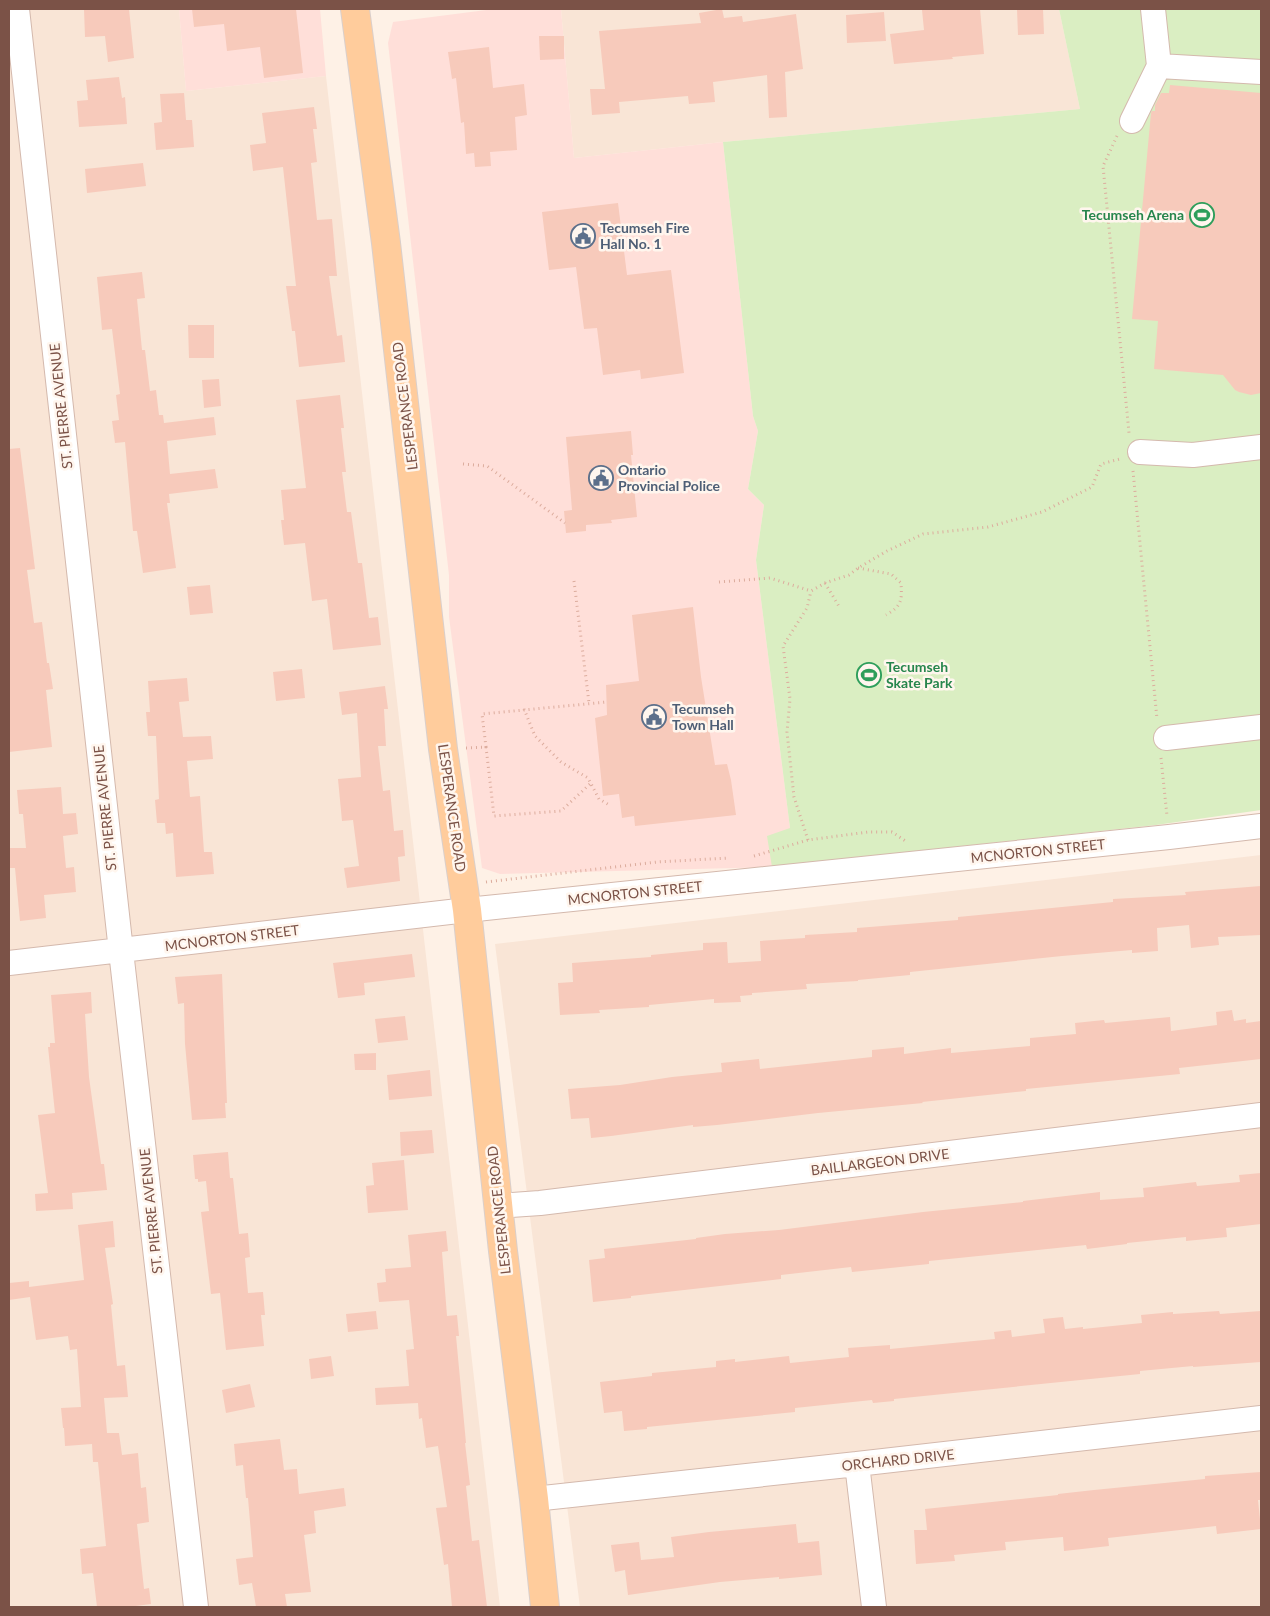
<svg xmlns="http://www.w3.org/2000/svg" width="1270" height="1616" font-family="Lato,sans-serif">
	<rect width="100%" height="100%" fill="#fef1e6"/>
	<path fill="#f9e5d6" d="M9,9H179L186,91L326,76L500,1607H9Z
		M561,9H1059L1080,109L723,142L574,158Z
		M1261,855V1607H580L495,944Z"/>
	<path fill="#ffdfd9" d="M179,9H320L326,76L186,91Z
		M494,9H561L574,158L723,142L753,416L758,431L748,489L764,505L756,560L790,828L772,867L500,874L482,868L449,617V575L388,43L393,22Z"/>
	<path fill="#daeec2" d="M1059,9H1261V810L1156,825L772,867L767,836L790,828L756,560L764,505L748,489L758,431L753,416L723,142L1080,109Z"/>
	<path fill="#f7cabb" d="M84,9H129L134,58L108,62L105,36L85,37Z
		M192,9H296L303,73L264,78L260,47L227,51L224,24L194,27Z
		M722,9L724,18L742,16L743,22L796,14L803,69L785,72L787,117L769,118L767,75L713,82L715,102L689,104L688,96L619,102L620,113L592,115L590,89H605L599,31L701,23L699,13Z
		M936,9H980L984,54L952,57L953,59L894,64L890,34L924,30L922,10Z
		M1017,9H1043L1044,34L1018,35Z
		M884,12L886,41L847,43L846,15Z
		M539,36H564V59L540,60Z
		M489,47L493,88L524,84L527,115L515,117L517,150L490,152L491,166L475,167L474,153L466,154L464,122L461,123L456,78L452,79L448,52Z
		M119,77L122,98L125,97L127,124L79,127L77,101L88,100L86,80Z
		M1170,85L1261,93V393L1251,395L1239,392L1235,390L1223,375L1154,369L1158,321L1132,319L1151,113L1152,111H1155V105L1161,93H1169Z
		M184,93L186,120H192L194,147L156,150L154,123L162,122L160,94Z
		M314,107L317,129H313L317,162L311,163L317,220L332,219L337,276H329L337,336L342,335L345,362L299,367L295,331H292L286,286H296L283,167L253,171L250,145L266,143L262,113Z
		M143,163L146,186L87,193L85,169Z
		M618,203L627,275L671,270L684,373L641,379L640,370L603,375L597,328L584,329L576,267L549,270L542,212Z
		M142,272L145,298L137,299L142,350H145L150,391L156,390L159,415H163L164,423L214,417L216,435L167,441L170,474L215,469L218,488L169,494L170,503H167L176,568L143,573L137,531H133L125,442L115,443L112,421L119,420L116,395L120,394L112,329L102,330L97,277Z
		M188,325H214V358H189Z
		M219,379L221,406L204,408L202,380Z
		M340,395L344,428H341L346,472H342L347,512H351L358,563H362L369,618L378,617L381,645L333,650L327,599L312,601L305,543L284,545L281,520H284L281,490L306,488L296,400Z
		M631,431L633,455H631L637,517L611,520L612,523L586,525V531L566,533L564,511L572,510L566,437Z
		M20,448L35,569L27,570L34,623L42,622L47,663H49L53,689L46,690L52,747L9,752V449Z
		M210,585L213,613L190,615L187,587Z
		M693,607L701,677L715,765L727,764L731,780L736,815L635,826L634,816L622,818L619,794L603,796L595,718L607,715L606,685L639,681L632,615Z
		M302,669L305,698L276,701L273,672Z
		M187,678L189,701L179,702L183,737L211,736L213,759L187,761L190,797L200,796L204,852H212L214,874L176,877L173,833L166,834L165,823H157L155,800L159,799L156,736H148L146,712H150L148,681Z
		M385,686L388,709H384L386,746H378L383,791L390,790L394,831L403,830L405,856L398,857L400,881L347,888L344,868L359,866L353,820L342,821L338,779L361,777L357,713L342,715L339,692Z
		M61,787L63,814L76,813L78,834L63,836L66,868L74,867L76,892L44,895L46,918L20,921L15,868H9V848H26L23,814H19L17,790Z
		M1261,886V935L1218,937L1219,945L1191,948L1189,925L1157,928L1158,951L1132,953V950L1062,956L910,972V975L858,980V981L806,984L807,989L752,993V995L740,996L741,1002L714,1003V999L649,1005V1007L599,1010L600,1013L560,1015L558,983L573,982L572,963L651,957V955L703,950V943L727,942L728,963L761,961L760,941L805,938V935L857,932V928L958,920V917L1113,902V899L1186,895L1185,892Z
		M412,954L415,977L364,983L365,995L338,998L333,963Z
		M222,974L227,1103H225L226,1118L192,1120L185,1044L184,1003L178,1004L175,977Z
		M91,992L92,1013L85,1014L89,1077L101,1164H104L107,1190L72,1193L73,1209L36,1211L35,1194L48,1193L38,1115L55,1113L48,1047H50V1043H55L51,995Z
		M1232,1010L1234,1021L1246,1019V1023L1261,1021V1059L1179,1068L1180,1074L1026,1089V1091L922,1102L923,1103L818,1113L717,1125L693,1127V1125L611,1136L591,1138L589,1118L571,1119L568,1089L620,1085L672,1077L722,1072L721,1063L759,1059L760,1069L872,1057V1050L904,1047V1054L951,1048V1053L1030,1046V1038L1076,1034L1075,1023L1104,1020L1105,1023L1170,1017L1171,1031L1217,1025L1216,1012Z
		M405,1016L408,1040L378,1043L375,1019Z
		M376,1053V1070H355L354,1054Z
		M430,1070L432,1096L389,1100L387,1075Z
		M432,1130L434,1153L401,1156L400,1132Z
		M228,1152L230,1178H233L239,1234L248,1233L250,1257L245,1258L248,1293L263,1292L265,1315H261L264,1346L226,1350L220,1293L211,1294L201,1212L209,1211L206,1181L198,1182V1179H195L193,1155Z
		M404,1160L408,1210L368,1213L366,1186L374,1185L372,1163Z
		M1261,1173V1224L1226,1228L1227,1237L1186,1241V1237L1127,1243V1244L1087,1249L1086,1245L929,1261V1264L852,1272L851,1267L781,1275V1279L631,1296V1298L593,1302L589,1260L605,1258L604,1249L696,1239V1238L725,1234L779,1230L923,1212L1023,1202V1201L1100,1192V1200L1144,1197L1143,1188L1196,1182L1197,1186L1240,1182L1239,1175Z
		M113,1221L115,1247L105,1248L113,1304L111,1305L117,1366L125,1365L128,1397L104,1398L107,1433H119L122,1455L138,1453L141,1488L146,1487L149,1522L137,1524L144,1589L149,1588L151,1604L128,1607H97L93,1573L82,1574L80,1549L106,1546L98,1462H93L92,1444L65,1446L64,1428H63L61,1408L81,1407L77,1349L70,1350L68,1336L36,1340L30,1297L9,1300V1283L29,1281V1287L84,1280L78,1225Z
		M446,1231L448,1251L442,1252L447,1316L457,1315L459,1336H456L466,1443H465L470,1485L466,1486L472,1541L479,1540L487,1607H452L448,1564L444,1565L436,1508L447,1507L438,1446L426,1448L422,1418L419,1419L418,1403L376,1405L375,1388L409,1386L406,1350L414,1349L409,1300L379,1302L377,1283L386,1282L385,1269L411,1267L408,1235Z
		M376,1311L378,1329L348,1332L346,1314Z
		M1219,1311L1220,1314L1261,1311V1362L1193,1367V1366L1140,1371V1374L894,1399V1401L873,1403L872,1400L795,1408V1412L647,1427V1429L624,1431L622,1411L604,1413L600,1382L652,1376V1373L716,1367V1361L735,1359V1362L789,1356L790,1363L849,1357L848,1348L890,1345V1349L995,1339L994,1332L1011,1330L1012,1337L1045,1333L1043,1319L1063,1317L1065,1329L1083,1327V1329L1142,1323L1141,1315L1173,1312V1314Z
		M331,1356L334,1376L311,1379L309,1359Z
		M250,1384L255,1407L226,1413L222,1390Z
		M280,1439L284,1470L297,1469L299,1494L344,1488L346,1506L314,1511L316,1533L304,1535L311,1592L285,1594L287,1607H256L252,1583L239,1585L236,1559L253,1557L248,1498H246L243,1465L236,1466L234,1444Z
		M1261,1472V1500H1258L1261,1529L1217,1534L1216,1526L1108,1538L1109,1546L1064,1551L1063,1537L1005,1542L1006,1550L954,1555L955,1561L916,1564L914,1530H927L925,1509L1058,1495V1494L1094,1490L1205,1479V1476Z
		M796,1524L798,1543L819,1541L822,1575L779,1579V1577L720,1582L628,1595L625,1570L615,1572L611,1545L639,1542L641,1560L674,1557L671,1537L709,1532Z"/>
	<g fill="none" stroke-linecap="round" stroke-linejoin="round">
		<defs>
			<path id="minor" d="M17,9L121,951L196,1607
				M1159,66L1261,72
				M1132,121L1159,66L1153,9
				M1140,452L1193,455L1261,447
				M1166,738L1261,727
				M9,963L467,910L1169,837L1261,826
				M498,1206L540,1203L1261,1115
				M857,1464L874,1607
				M534,1499L857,1464L1261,1418"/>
			<path id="major" d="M355,9L386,243L443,749L467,910L503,1251L534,1499L545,1607"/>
		</defs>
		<use href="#minor" stroke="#d4b9ad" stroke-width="26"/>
		<use href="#major" stroke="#dacfcb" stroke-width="30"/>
		<path stroke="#dcac9d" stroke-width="3" stroke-dasharray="1 4" stroke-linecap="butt" d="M1117,136L1103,166L1129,433
			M463,464L487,466L565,523
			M1133,471L1157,719
			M858,568L891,574L901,583C902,600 902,606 886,615
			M574,581L589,703
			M719,582L770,578L811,591L825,583L849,575L858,568L887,551L923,534L988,527L1042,512L1092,487L1101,464L1120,459
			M825,583L840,608
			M524,709L535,736L561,762L588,778L599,799L611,806
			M486,747L494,816L561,811L591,783
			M466,748L486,747L482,714L607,702
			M1161,758L1167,816
			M808,840L794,797L787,732L790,699L783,646L807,608L811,591
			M754,856L808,840L868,832H892L907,842
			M486,882L657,862L728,858"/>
		<use href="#minor" stroke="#fff" stroke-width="24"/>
		<use href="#major" stroke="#ffcc9c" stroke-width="28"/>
	</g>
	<defs>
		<symbol id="stadium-ring" viewBox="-11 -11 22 22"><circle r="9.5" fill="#fff6ee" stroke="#2e9e5b" stroke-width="1.5"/><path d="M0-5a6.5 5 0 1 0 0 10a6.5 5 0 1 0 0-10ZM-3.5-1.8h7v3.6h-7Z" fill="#2e9e5b"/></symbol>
		<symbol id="civic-ring" viewBox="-11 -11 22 22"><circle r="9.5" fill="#fff6ee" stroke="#5c6f8a" stroke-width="1.5"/><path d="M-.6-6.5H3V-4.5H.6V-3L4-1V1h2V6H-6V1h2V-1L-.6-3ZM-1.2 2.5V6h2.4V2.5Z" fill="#5c6f8a"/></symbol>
	</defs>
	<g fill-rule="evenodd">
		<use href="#stadium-ring" x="1188" y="201" width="28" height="28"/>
		<use href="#civic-ring" x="569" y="222" width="28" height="28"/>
		<use href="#civic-ring" x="587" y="464" width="28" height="28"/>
		<use href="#stadium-ring" x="855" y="661" width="28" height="28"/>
		<use href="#civic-ring" x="640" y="703" width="28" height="28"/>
	</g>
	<g text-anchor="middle" stroke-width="5" stroke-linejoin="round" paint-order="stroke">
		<g font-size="14" font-weight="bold" fill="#27864d" stroke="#fff6ee" text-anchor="end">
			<text x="1184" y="220">Tecumseh Arena</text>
			<text x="886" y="672" text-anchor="start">Tecumseh<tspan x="886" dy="16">Skate Park</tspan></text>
		</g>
		<g font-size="14" font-weight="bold" fill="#4e5e75" stroke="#fff6ee" text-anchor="start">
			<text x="600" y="233">Tecumseh Fire<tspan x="600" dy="16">Hall No. 1</tspan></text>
			<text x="618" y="475">Ontario<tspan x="618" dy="16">Provincial Police</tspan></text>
			<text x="672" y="714">Tecumseh<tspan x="672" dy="16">Town Hall</tspan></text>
		</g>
		<g font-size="14" fill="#7b5247" stroke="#fff6ee">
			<text transform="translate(61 406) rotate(-96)" y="5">ST. PIERRE AVENUE</text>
			<text transform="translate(405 406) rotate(-97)" y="5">LESPERANCE ROAD</text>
			<text transform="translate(105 808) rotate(-96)" y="5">ST. PIERRE AVENUE</text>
			<text transform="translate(452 808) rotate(82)" y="5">LESPERANCE ROAD</text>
			<text transform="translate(1038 851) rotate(-6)" y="5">MCNORTON STREET</text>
			<text transform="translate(635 893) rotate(-6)" y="5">MCNORTON STREET</text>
			<text transform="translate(232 938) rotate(-7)" y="5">MCNORTON STREET</text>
			<text transform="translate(880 1162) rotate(-7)" y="5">BAILLARGEON DRIVE</text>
			<text transform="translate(499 1210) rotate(-96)" y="5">LESPERANCE ROAD</text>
			<text transform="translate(151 1211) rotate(-96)" y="5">ST. PIERRE AVENUE</text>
			<text transform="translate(898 1460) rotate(-6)" y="5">ORCHARD DRIVE</text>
		</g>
	</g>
	<rect width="1270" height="1616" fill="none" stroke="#7b5247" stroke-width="20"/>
</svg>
